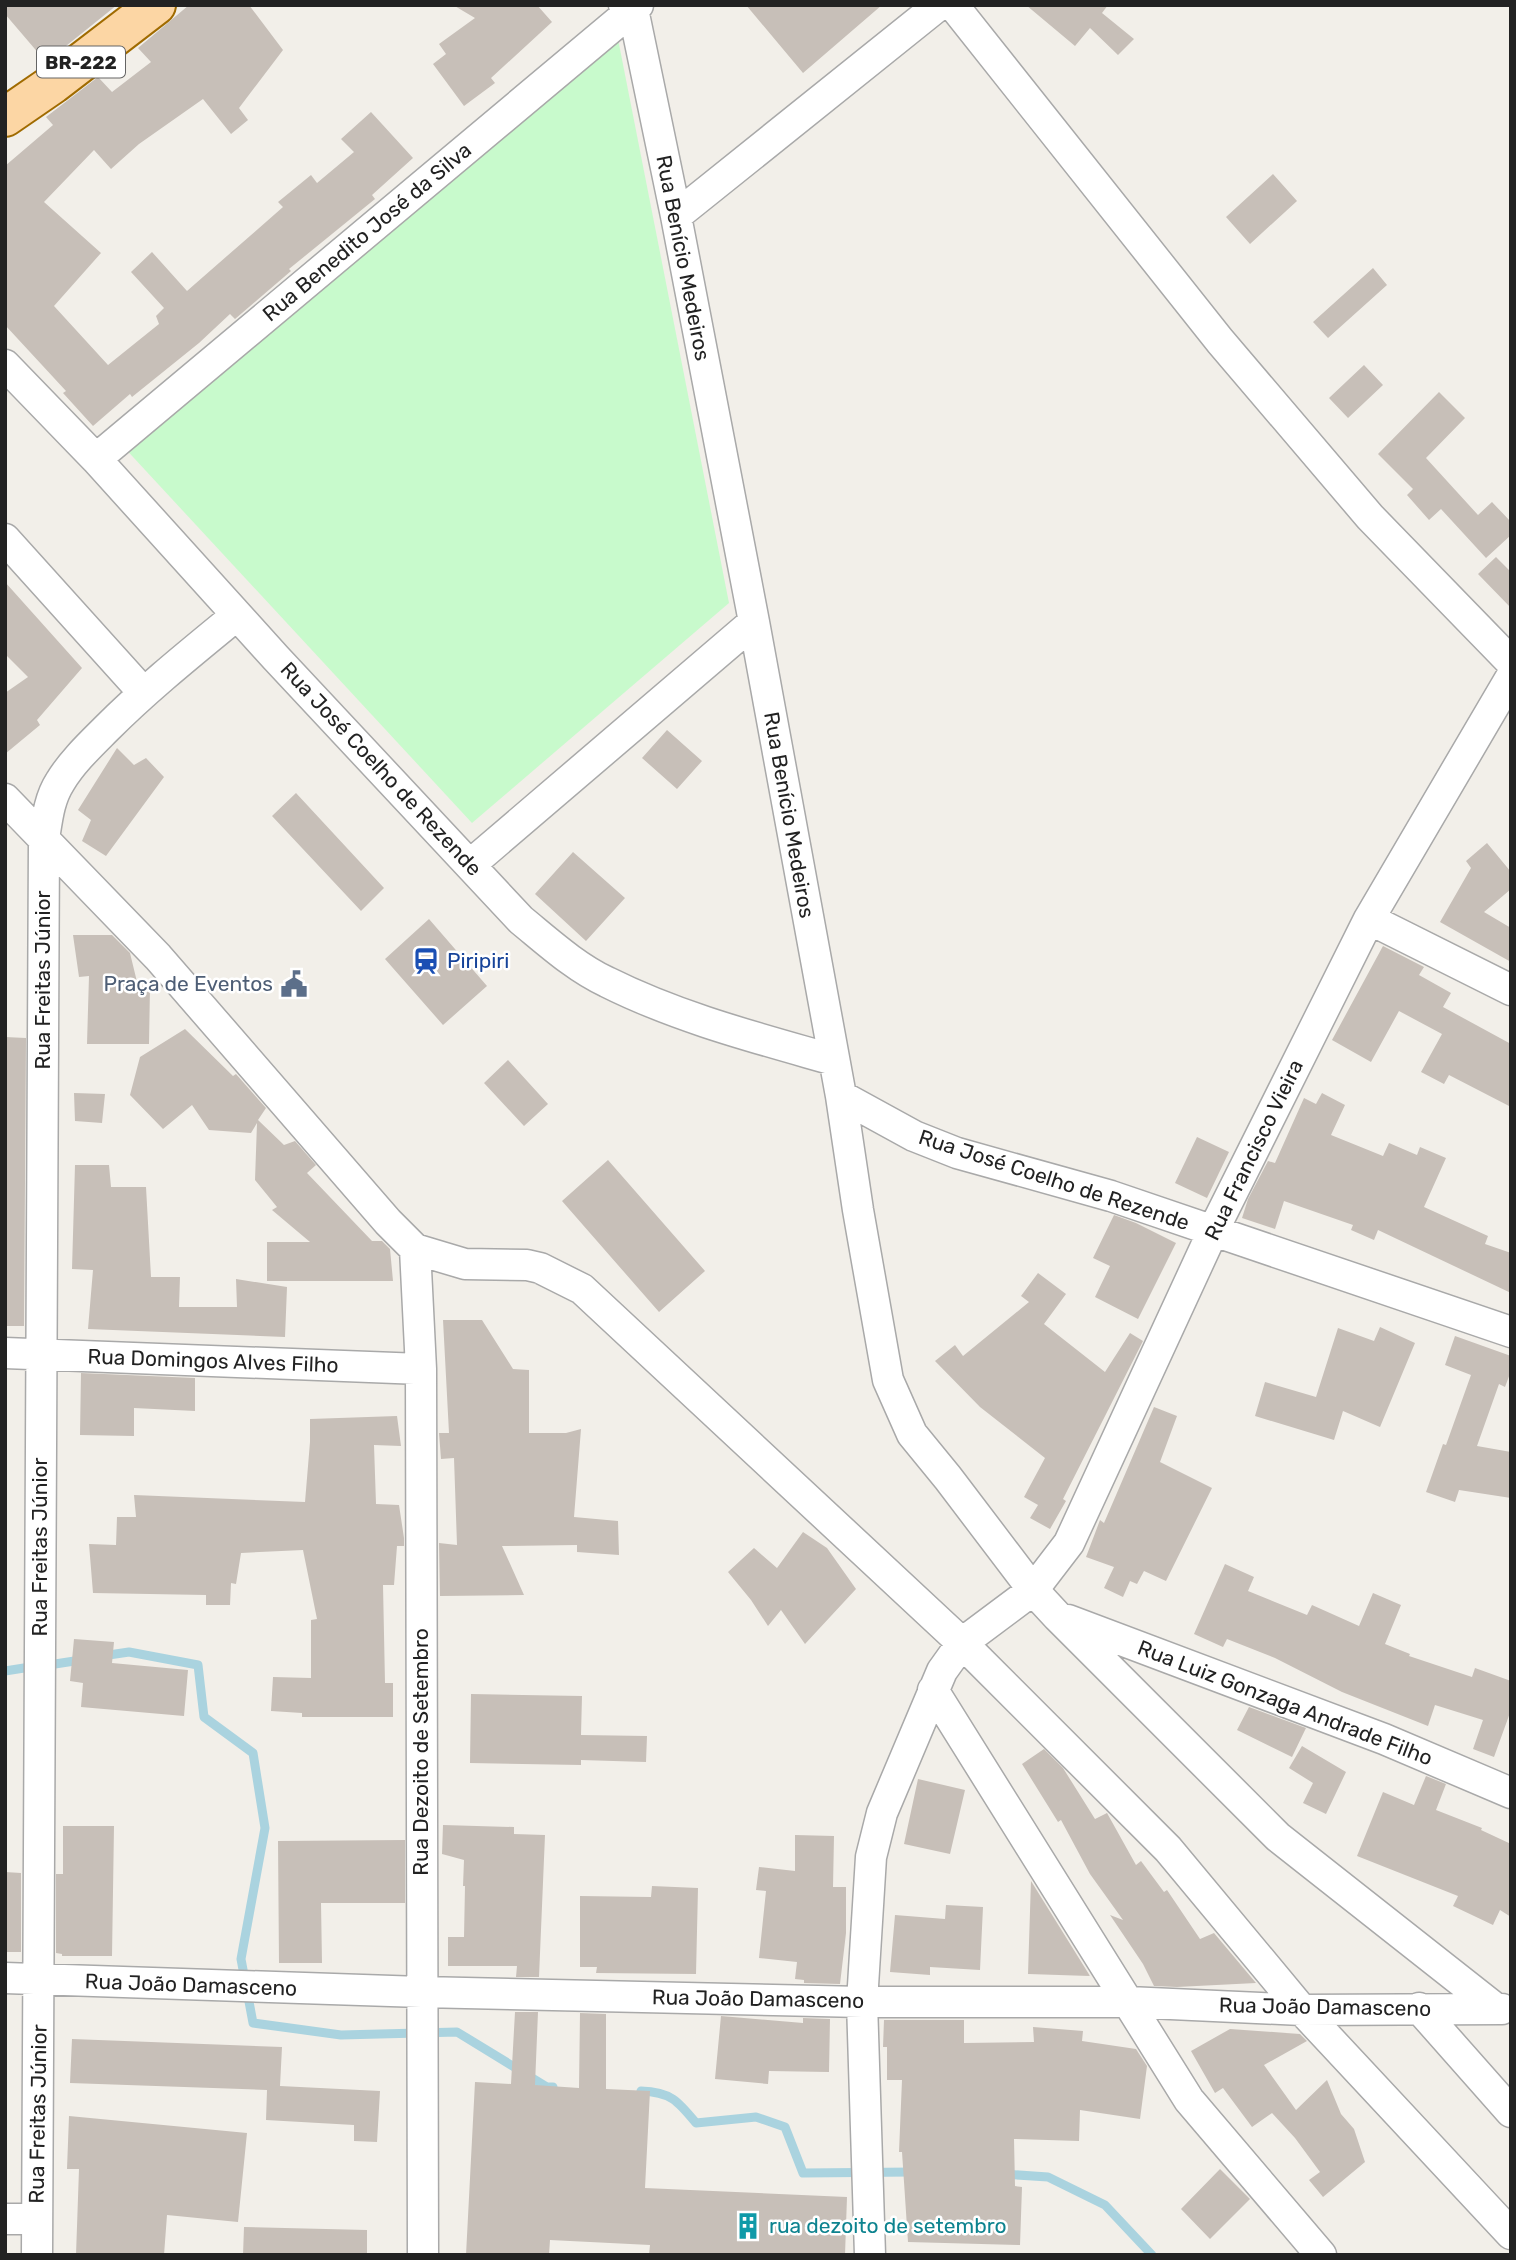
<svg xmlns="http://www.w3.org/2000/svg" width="1516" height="2260" font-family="Rubik,sans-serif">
	<rect width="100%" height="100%" fill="#f2efe9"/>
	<path fill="#c8facc" d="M618,39L729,603L472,823L121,444Z"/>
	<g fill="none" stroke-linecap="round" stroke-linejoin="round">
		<path stroke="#aad3df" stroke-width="9" d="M102,1656L129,1652L198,1665L204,1717L253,1753L265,1828L241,1959L253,2023L341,2035L457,2032L547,2087H553
			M55,1664L81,1660
			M5,1671L24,1668
			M641,2091C671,2092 678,2101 696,2123L756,2117L785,2127L803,2173L913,2172
			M1003,2174L1048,2177L1105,2205L1152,2255"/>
	</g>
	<path fill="#c7bfb8" d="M5,5H117L46,62L5,14Z
		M189,5H249L283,50L239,108L248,120L231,134L203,99L139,144L111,169L94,150L44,202L101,253L54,306L108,365L159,324L156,316L164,308L131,272L152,252L187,291L283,207L278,202L311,175L317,183L354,152L341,139L371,112L413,158L372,195L375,199L289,269L291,271L235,319L230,314L199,343L132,397L130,394L93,426L63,393L66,391L5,325V166L53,125L46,117L98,77L112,92L151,62L138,48Z
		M453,5H537L552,22L491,78L495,83L464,106L433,64L446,54L439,44L475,18Z
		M746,5H882L803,73Z
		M1026,5H1108L1102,13L1134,39L1118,55L1090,28L1075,46Z
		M1273,174L1297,201L1250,244L1226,217Z
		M1373,268L1387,285L1328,338L1313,322Z
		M1364,365L1383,385L1348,418L1329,398Z
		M1439,392L1465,418L1426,458L1478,515L1492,502L1511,522V535L1486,558L1441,509L1429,520L1407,495L1413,489L1378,454Z
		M1496,557L1511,572V608L1478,574Z
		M5,582L82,668L37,720L40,725L5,754V693L28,677L5,654Z
		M667,730L702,761L677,789L642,758Z
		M117,748L134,765L146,758L164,777L106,856L82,841L91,820L78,810Z
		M296,793L384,888L361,911L272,816Z
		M1487,843L1511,872V889L1484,912L1511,928V962L1440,922L1471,868L1466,861Z
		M573,852L625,898L586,941L535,894Z
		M429,919L487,986L443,1025L385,959Z
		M73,935H112L130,953L138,986L150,987L149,1044H87L89,976L79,977Z
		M1383,946L1424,967L1419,975L1451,993L1443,1007L1511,1044V1107L1449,1075L1444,1084L1421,1072L1442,1034L1399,1011L1371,1062L1332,1040Z
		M185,1029L233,1076L236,1074L266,1108L258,1120L284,1145L295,1141L316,1165L307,1173L372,1241H382L390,1249L393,1281H267V1242H310L272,1210L277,1207L255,1180L257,1123L251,1133L209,1130L192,1105L163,1129L130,1095L140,1057Z
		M5,1037L26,1038L24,1326H5Z
		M508,1060L548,1104L524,1126L484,1083Z
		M74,1093L105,1094L102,1123L75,1121Z
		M1322,1093L1345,1105L1331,1135L1383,1156L1389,1143L1417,1155L1420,1147L1446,1158L1424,1207L1488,1236L1485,1244L1511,1253V1293L1378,1230L1374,1240L1351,1230L1353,1225L1284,1201L1275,1229L1242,1218L1248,1199L1268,1161L1275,1163L1304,1098L1316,1104Z
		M1197,1137L1229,1152L1207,1198L1175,1183Z
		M608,1160L705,1271L659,1312L562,1201Z
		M75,1165H109L111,1187H146L151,1277H180L179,1307H237L236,1279L287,1287L285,1337L88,1329L93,1270L72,1269Z
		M1114,1215L1136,1223L1176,1243L1138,1319L1095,1297L1110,1266L1093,1258Z
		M1038,1273L1066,1294L1044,1324L1105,1372L1130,1333L1143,1341L1063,1499L1066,1501L1050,1529L1030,1518L1038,1505L1024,1497L1045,1458L980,1407L935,1361L955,1345L963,1356L1029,1302L1021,1296Z
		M443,1320H482L513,1369L529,1370V1433H566L581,1429L574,1517L618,1521L619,1555L577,1552V1545L502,1546L524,1595L440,1596L439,1543L457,1545L454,1458L441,1459L439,1433H449Z
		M1380,1327L1415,1343L1380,1427L1343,1411L1334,1440L1255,1416L1265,1382L1316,1397L1338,1328L1374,1341Z
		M1455,1336L1511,1356V1371L1505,1387L1499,1384L1477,1446L1511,1452V1498L1459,1490L1455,1502L1426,1492L1443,1444L1446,1445L1471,1375L1445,1365Z
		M81,1373L195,1378V1411L134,1408V1436L80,1435Z
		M1154,1407L1177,1416L1160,1462L1212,1488L1166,1581L1144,1571L1137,1584L1130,1581L1123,1597L1104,1588L1114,1567L1086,1557L1100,1520L1104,1523Z
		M397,1416L401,1446L374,1445L376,1504L399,1505L404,1538V1546H397L394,1585H383L385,1683H393V1717H302V1713L271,1711L273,1677L311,1678V1620L317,1619L303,1550L241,1553L236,1584L231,1583L230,1605H206V1595L93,1593L89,1544L116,1545L117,1517H136L134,1495L305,1502L310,1442V1419Z
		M803,1532L827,1548L856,1589L805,1644L781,1610L768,1626L751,1600L728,1572L754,1548L777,1568Z
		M1225,1564L1254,1577L1248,1591L1307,1615L1312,1605L1359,1626L1373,1593L1401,1605L1385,1644L1410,1654L1409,1656L1472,1677L1475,1668L1511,1681V1710L1494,1757L1473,1749L1483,1720L1435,1705L1428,1726L1342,1692L1275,1658L1227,1639L1223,1647L1194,1634Z
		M74,1639L114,1642L112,1663L188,1670L184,1716L81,1707L83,1683L70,1681Z
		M471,1694L582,1696L581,1735L647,1736L646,1762L581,1760V1765L470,1763Z
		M1249,1707L1306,1728L1292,1757L1237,1730Z
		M1302,1746L1346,1772L1326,1814L1303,1803L1313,1783L1289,1768Z
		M1044,1749L1063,1768L1095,1819L1107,1813L1136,1865L1141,1861L1164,1892L1167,1890L1200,1939L1214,1933L1256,1983L1177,1987L1154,1986L1143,1964L1110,1915L1123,1920L1090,1874L1061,1820L1058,1822L1022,1764Z
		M1426,1776L1446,1784L1436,1810L1482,1828L1481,1830L1511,1844V1917L1500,1910L1493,1925L1453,1906L1458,1896L1357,1856L1383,1792L1414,1805Z
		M918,1779L965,1790L950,1854L904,1844Z
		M443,1825L514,1827V1834L545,1835L539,1977H516L517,1966H448V1937H464L465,1886H463L464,1860L442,1854Z
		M63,1826H114L112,1956H62V1954L56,1953V1874H63Z
		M795,1835L834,1836L833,1887H846V1933L840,1984L804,1983V1980L795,1979L797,1962L759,1958L766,1891L756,1890L759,1867L795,1871Z
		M405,1840V1903H321L322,1963H279L278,1841Z
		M5,1872L21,1873V1952H5Z
		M1031,1880V1881L1090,1976L1028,1974Z
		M652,1886L698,1888L696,1974L596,1973L597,1967H580V1896L651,1897Z
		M946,1905L983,1907L980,1970L930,1967V1975L890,1972L895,1915L945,1919Z
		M515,2012H538L535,2085L579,2088L580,2013L606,2014V2089L650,2091L645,2188L847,2197L845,2255H649L650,2245L550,2240L549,2255H466L475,2082L511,2084Z
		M721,2016L803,2023V2018L830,2019L829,2072L769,2071L768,2084L715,2079Z
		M884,2020H964V2043L1034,2042L1033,2027L1083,2031L1082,2041L1136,2049L1147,2066L1140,2119L1080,2110L1079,2141L1014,2139L1015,2186L1022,2187L1020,2245L908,2242L902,2152H899L902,2080H887V2047H883Z
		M1230,2029L1300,2034L1307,2041L1264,2065L1296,2110L1327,2080L1341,2114L1354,2129L1365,2162L1323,2197L1309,2180L1320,2172L1295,2138L1272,2113L1252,2127L1223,2088L1215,2093L1191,2051Z
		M72,2039L282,2047L280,2086L380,2091L377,2142L354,2141V2125L266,2120L267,2090L70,2083Z
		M69,2116L247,2133L238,2222L167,2215L164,2255H76L79,2169H67Z
		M1220,2169L1250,2199L1210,2239L1181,2209Z
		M244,2227L367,2230V2255H243Z"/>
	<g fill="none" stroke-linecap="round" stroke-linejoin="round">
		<defs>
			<path id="street" d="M624,5L633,9L676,216L754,622L841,1096L858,1210L888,1380L912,1434L948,1478L1033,1590L1058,1617L1278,1837L1495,2008
				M953,5L1220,341L1370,517L1511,662
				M676,216L939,5
				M5,365L96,459L276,658L521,920C548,942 575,967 607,982C679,1018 757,1038 834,1060
				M96,459L638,5
				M5,539L143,692
				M5,799L158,957L388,1222L415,1249L465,1264L527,1265L540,1268L582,1289L962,1643L1168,1849L1302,2010L1511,2234
				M471,864L754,622
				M1369,919L1511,990
				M841,1096L914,1136L957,1153L1111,1196L1511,1332
				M415,1249L421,1369L423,2255
				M5,1353L421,1369
				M1068,1620L1384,1739L1511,1793
				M933,1690L1189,2100L1321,2255
				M5,1978L421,1992L862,2002H1128L1302,2010L1502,2009
				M1419,2008L1511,2112
				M5,2219H37
				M37,2255L44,839C47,820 49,799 60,782C72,762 90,745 106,729C147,688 192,652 237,615
				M870,2255L862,2002L871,1857L882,1813L942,1671L962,1643L1033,1590L1069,1543L1213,1231L1369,919L1511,677"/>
			<path id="primary" d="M5,117L53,84L156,5"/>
		</defs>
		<use href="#street" stroke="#a9a9a9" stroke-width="33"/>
		<use href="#primary" stroke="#a06b00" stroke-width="42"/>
		<use href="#street" stroke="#fff" stroke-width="30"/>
		<use href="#primary" stroke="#fcd6a4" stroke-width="38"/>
	</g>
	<defs>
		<symbol id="station-bare" viewBox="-9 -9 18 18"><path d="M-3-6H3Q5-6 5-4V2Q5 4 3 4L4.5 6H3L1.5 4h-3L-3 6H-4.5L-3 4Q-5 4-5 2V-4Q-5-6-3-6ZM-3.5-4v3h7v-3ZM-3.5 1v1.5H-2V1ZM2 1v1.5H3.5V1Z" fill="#1a4fb4" stroke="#fff" stroke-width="2.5" paint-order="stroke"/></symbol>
		<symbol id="civic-bare" viewBox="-9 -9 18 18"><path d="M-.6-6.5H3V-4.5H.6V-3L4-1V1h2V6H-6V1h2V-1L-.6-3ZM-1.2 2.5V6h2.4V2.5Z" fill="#5c6f8a" stroke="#fff" stroke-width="2.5" paint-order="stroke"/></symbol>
		<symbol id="building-bare" viewBox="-9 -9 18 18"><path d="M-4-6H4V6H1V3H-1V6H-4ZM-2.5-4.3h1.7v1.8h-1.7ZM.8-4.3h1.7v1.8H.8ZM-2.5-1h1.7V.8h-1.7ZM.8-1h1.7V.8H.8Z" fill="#0f9aa8" stroke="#fff" stroke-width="2.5" paint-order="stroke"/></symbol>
	</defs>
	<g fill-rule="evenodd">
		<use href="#station-bare" x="407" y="942" width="38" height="38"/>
		<use href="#civic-bare" x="275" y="965" width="38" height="38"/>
		<use href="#building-bare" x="729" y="2207" width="38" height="38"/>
	</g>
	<g text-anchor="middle" stroke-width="5" stroke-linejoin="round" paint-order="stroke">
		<rect fill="#fff" stroke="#646464" stroke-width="2" x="37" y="46.5" width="88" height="31" rx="5"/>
		<g font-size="19" font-weight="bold" fill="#222">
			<text x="81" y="69">BR-222</text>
		</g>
		<g font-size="21" fill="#222" stroke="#fff">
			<text transform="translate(367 232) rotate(-40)" y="7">Rua Benedito José da Silva</text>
			<text transform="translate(683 258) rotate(79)" y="7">Rua Benício Medeiros</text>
			<text transform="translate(381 769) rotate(47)" y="7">Rua José Coelho de Rezende</text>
			<text transform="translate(789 815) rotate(80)" y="7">Rua Benício Medeiros</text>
			<text transform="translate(43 980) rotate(-90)" y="7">Rua Freitas Júnior</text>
			<text transform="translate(1254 1150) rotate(-64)" y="7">Rua Francisco Vieira</text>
			<text transform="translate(1054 1180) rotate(18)" y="7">Rua José Coelho de Rezende</text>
			<text transform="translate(213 1361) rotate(2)" y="7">Rua Domingos Alves Filho</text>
			<text transform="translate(40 1547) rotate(-90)" y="7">Rua Freitas Júnior</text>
			<text transform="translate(1285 1703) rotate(21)" y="7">Rua Luiz Gonzaga Andrade Filho</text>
			<text transform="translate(421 1752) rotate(-90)" y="7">Rua Dezoito de Setembro</text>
			<text transform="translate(191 1985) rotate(2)" y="7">Rua João Damasceno</text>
			<text transform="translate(758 1999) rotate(1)" y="7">Rua João Damasceno</text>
			<text transform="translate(1325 2007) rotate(1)" y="7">Rua João Damasceno</text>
			<text transform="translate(38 2114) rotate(-89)" y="7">Rua Freitas Júnior</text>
		</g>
		<g font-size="21" fill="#164399" stroke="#fff" text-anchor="start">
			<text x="447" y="968">Piripiri</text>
		</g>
		<g font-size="21" fill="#4e5e75" stroke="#fff" text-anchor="end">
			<text x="273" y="991">Praça de Eventos</text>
		</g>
		<g font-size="21" fill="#0d838f" stroke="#fff" text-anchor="start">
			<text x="769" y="2233">rua dezoito de setembro</text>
		</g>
	</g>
	<rect width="1516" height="2260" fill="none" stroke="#222222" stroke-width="14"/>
</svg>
